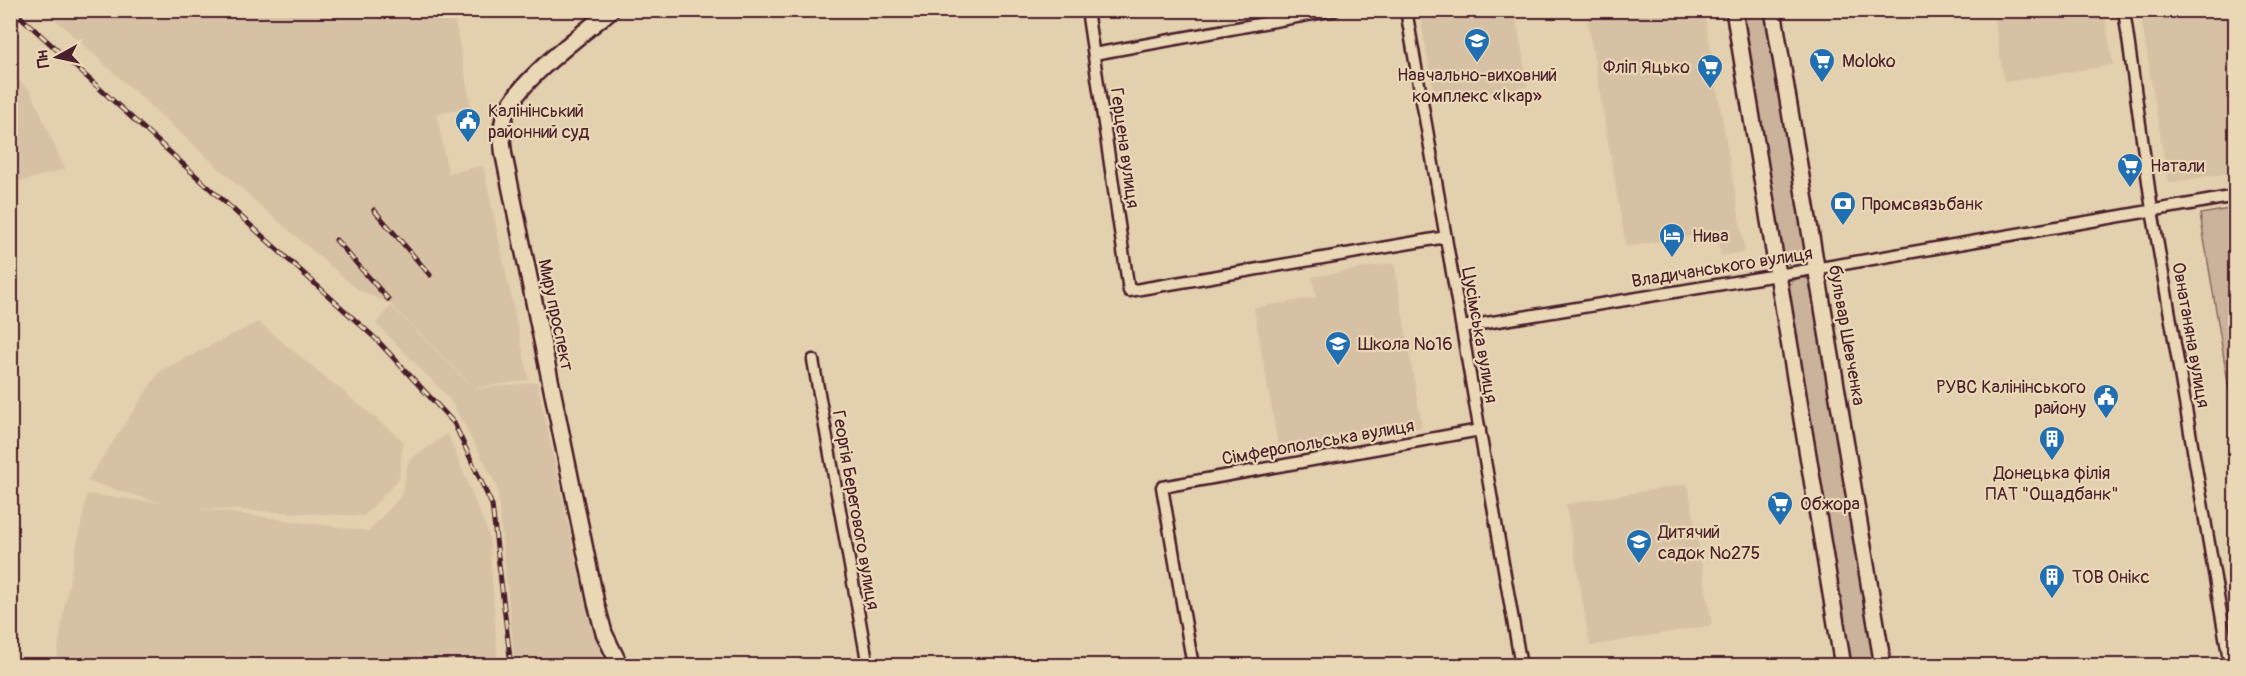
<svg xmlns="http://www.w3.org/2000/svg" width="2246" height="676" font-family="Pangolin,sans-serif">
	<rect width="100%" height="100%" fill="#e3d0af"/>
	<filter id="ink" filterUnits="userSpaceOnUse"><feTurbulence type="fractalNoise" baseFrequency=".0167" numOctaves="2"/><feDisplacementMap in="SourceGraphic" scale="12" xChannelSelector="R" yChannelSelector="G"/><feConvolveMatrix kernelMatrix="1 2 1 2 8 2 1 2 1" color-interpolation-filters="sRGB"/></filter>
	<g filter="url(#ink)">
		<path fill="#d6c1a4" d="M46,11H453L471,107L437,114L448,173L483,166L529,380L475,388L390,304L357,289L264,209Z
			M1419,11H1515L1528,86L1436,103Z
			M1586,11H1704L1745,252L1721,256L1716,232L1626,247Z
			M1993,11H2104L2113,65L2004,82Z
			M2140,11H2235V172L2168,183Z
			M10,72L31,92L65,169L11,184Z
			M1394,263L1422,427L1279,451L1254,308L1316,297L1312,277Z
			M391,306L475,389L537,382L586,606L606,665H515L497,486L450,399L376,323Z
			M258,322L403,441L399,479L364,516L195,508L369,531L401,496L409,460L448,434L489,536L498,665H56L64,609L87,494L161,503L87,481L160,371Z
			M1688,484L1712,625L1590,646L1566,504Z"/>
		<path fill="#cab39a" stroke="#8a6962" stroke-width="1.5" d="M1743,11H1770L1808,258L1802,267C1789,268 1786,264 1783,252Z
			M2235,208H2236L2235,425L2200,214Z
			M1799,276L1811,280L1815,287L1878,665H1850L1789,299V285Z"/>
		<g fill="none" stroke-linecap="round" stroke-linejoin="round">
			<defs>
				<path id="street" d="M1087,10L1129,291L1446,237
					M1406,10L1521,666
					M2124,10L2152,210L2230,666
					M1094,54L1335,10
					M1462,327L1832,266L2236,196
					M813,360L868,666
					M1193,666L1162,487L1480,430"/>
				<path id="secondary" d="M611,10C582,35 518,80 505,115C500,128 502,143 504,156L596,603L604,633L620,666
					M1734,10L1843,666
					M1773,10L1883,666"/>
			</defs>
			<use href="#street" stroke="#4a1f2b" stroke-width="15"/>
			<use href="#secondary" stroke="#4a1f2b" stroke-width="20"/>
			<use href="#street" stroke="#e9d7b5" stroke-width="10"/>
			<use href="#secondary" stroke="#e9d7b5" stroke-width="15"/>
			<defs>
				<path id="rail" d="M13,10L376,339L454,423L492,505L511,666
					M374,210L430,275
					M336,240L388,299"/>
			</defs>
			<use href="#rail" stroke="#4a1f2b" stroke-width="5"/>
			<use href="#rail" stroke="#e9d7b5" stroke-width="3" stroke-dasharray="9" stroke-linecap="butt"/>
		</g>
	</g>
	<defs>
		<symbol id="school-pin" viewBox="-11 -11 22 30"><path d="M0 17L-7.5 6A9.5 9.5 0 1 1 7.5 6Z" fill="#1f6fb2" stroke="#e9d7b5"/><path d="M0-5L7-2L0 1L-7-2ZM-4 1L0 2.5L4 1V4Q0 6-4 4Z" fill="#fff"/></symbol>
		<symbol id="supermarket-pin" viewBox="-11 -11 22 30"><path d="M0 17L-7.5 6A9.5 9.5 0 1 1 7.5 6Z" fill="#1f6fb2" stroke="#e9d7b5"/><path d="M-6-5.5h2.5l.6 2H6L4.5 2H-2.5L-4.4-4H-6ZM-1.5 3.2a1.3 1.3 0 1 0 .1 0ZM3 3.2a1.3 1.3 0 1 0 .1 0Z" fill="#fff"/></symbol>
		<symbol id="civic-pin" viewBox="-11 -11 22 30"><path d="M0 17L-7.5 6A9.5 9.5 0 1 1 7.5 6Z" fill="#1f6fb2" stroke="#e9d7b5"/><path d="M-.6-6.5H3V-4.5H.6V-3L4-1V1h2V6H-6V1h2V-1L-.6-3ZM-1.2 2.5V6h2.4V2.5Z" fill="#fff"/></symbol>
		<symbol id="bank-pin" viewBox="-11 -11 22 30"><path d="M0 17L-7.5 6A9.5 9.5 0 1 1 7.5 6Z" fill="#1f6fb2" stroke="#e9d7b5"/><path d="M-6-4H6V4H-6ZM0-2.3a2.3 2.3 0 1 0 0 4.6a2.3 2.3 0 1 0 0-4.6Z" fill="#fff"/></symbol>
		<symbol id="hotel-pin" viewBox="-11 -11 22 30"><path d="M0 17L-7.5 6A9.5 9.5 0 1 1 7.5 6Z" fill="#1f6fb2" stroke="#e9d7b5"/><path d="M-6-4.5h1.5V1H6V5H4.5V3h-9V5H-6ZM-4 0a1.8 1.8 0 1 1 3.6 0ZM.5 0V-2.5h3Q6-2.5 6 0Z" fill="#fff"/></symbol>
		<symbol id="building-pin" viewBox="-11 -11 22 30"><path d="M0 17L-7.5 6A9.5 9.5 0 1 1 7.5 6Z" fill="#1f6fb2" stroke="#e9d7b5"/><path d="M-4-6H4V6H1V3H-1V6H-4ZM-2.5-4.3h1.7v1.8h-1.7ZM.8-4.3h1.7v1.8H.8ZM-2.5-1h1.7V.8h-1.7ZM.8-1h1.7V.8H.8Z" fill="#fff"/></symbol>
	</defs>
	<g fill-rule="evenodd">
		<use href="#school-pin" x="1462" y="26" width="30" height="40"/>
		<use href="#supermarket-pin" x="1807" y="46" width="30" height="40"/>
		<use href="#supermarket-pin" x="1695" y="52" width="30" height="40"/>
		<use href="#civic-pin" x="453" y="106" width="30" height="40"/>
		<use href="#supermarket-pin" x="2115" y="151" width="30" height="40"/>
		<use href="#bank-pin" x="1828" y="189" width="30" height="40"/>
		<use href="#hotel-pin" x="1657" y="221" width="30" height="40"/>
		<use href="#school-pin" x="1323" y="329" width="30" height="40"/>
		<use href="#civic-pin" x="2091" y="382" width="30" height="40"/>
		<use href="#building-pin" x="2037" y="424" width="30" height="40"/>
		<use href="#supermarket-pin" x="1765" y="489" width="30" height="40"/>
		<use href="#school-pin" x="1624" y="527" width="30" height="40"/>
		<use href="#building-pin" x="2037" y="562" width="30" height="40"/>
	</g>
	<g text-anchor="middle" stroke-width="4.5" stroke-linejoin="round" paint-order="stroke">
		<g font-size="18" fill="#4a1f2b" stroke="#e9d7b5" text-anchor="start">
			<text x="1842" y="67">Moloko</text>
			<text x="1690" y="73" text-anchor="end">Фліп Яцько</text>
			<text x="1477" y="81" text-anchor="middle">Навчально-виховний<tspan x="1477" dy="21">комплекс «Ікар»</tspan></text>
			<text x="488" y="117">Калінінський<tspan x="488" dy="21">районний суд</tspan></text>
			<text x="2150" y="172">Натали</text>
			<text x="1862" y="210">Промсвязьбанк</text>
			<text x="1692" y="242">Нива</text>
			<text x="1358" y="350">Школа №16</text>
			<text x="2086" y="393" text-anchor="end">РУВС Калінінського<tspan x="2086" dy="21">району</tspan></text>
			<text x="2052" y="479" text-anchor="middle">Донецька філія<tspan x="2052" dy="21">ПАТ "Ощадбанк"</tspan></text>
			<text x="1800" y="510">Обжора</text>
			<text x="1658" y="538">Дитячий<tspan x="1658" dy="21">садок №275</tspan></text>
			<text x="2072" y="583">ТОВ Онікс</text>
		</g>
		<g font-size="18" fill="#4a1f2b" stroke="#e9d7b5">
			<text transform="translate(1125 148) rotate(82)" y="6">Герцена вулиця</text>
			<text transform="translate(1722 267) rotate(-9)" y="6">Владичанського вулиця</text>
			<text transform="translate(556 315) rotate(78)" y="6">Миру проспект</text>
			<text transform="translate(1480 335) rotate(80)" y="6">Цусімська вулиця</text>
			<text transform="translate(1847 335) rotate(80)" y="6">бульвар Шевченка</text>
			<text transform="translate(2191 335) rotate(80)" y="6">Овнатаняна вулиця</text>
			<text transform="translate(1318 442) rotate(-10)" y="6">Сімферопольська вулиця</text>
			<text transform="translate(856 510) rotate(80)" y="6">Георгія Берегового вулиця</text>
		</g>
	</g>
	<rect width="2246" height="676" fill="none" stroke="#e9d7b5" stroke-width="36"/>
	<rect x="18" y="18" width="2210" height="640" fill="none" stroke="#4a1f2b" stroke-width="2" filter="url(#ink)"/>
	<g transform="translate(57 57) rotate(262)" stroke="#e9d7b5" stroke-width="4.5" paint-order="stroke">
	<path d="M0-4.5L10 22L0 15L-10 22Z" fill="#4a1f2b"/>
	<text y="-9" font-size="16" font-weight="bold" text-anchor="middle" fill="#4a1f2b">Пн</text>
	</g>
</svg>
